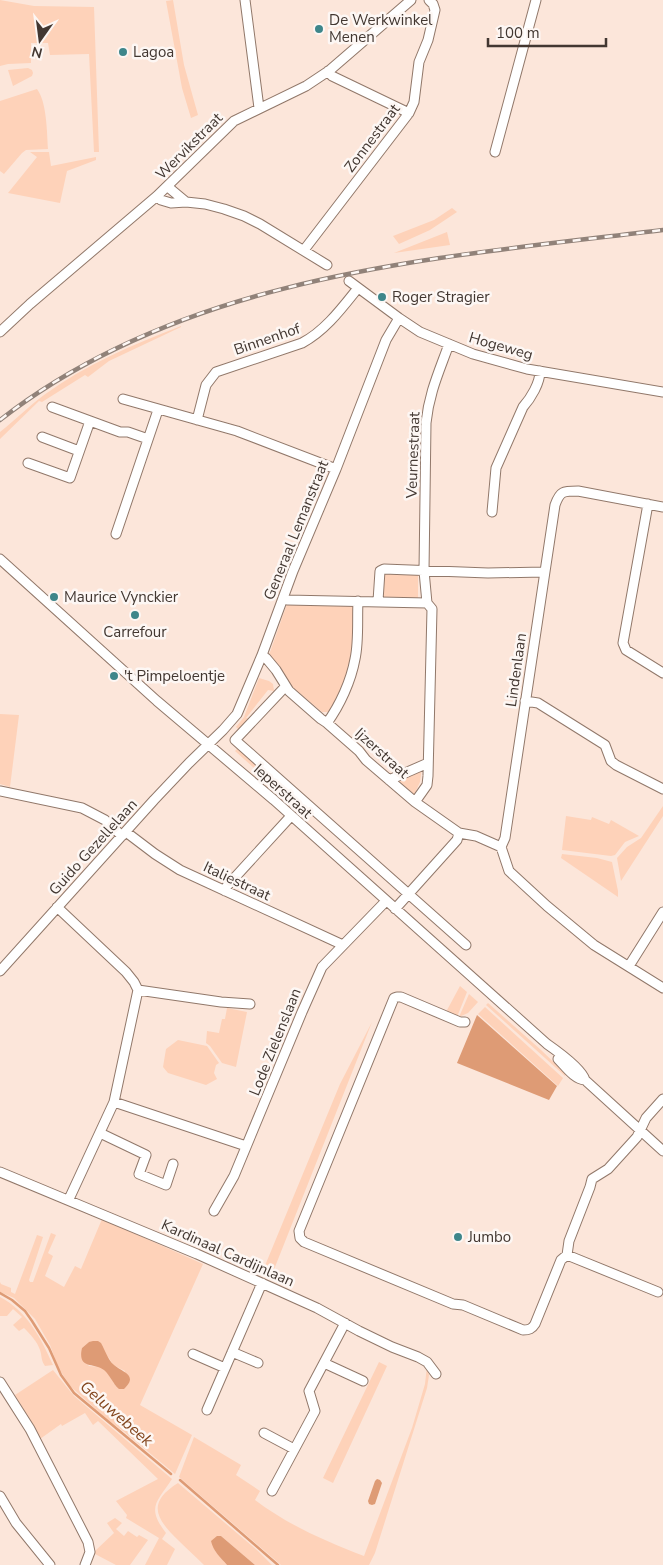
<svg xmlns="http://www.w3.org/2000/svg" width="663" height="1565" font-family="'Nunito Sans',sans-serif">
	<rect width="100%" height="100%" fill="#fce6da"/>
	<path fill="#fed2b9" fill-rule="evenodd" d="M0,0L34,6L94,7L99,152H94L89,54L50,55L48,43H31V63L8,64L0,66Z
		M173,0L184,65L198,115L191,118L182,88L166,1Z
		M28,68L32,70L33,73L32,76L13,86L8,70Z
		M37,89C47,102 47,133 48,149L26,150L22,153L4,174L0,171V101Z
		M30,152H49L51,166L96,157V160L67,171L60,203L8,193L37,157Z
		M452,208L457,212L430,230L399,244L393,236L434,220Z
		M447,232L450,245L394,253Z
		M181,326V327L109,361L88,377L85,375L42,402L39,401L0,439V432C15,420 29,406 44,395C85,365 134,344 181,326Z
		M383,572H418V599L383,598Z
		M287,604L352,605L355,607C354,623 355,648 352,663C348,676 338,704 328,712H322L290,685L269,655Z
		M259,678L269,681L273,684L274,691L268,690L246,718L252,719L240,731L236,727L244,717Z
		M0,714L19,715L10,787L0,784Z
		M239,747L295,797L291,801L235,751Z
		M422,767L420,782L414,795L395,778Z
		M663,806V816L621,881L617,858L627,847L641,838Z
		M566,816L591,820L592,817L609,824L611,820L639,836L625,842L615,855L611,856L562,850Z
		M562,854L597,858L612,862L618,891V897L561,858Z
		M460,986L467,992L457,1017L446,1012Z
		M469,994L478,1002L468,1013L459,1017Z
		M488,1003L541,1050L566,1074L565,1076L486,1005Z
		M485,1007L563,1078L558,1086L478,1014Z
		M227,1008L247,1012L236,1067L222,1063L210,1046L206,1043L207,1031L219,1033L222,1019H225Z
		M372,1022L273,1272L264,1268L340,1084Z
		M178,1040L207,1046L219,1063L216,1065L214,1073L217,1079L206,1085L168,1073L163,1067L166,1049Z
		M102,1219L203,1264L140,1405L192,1435L175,1474L123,1431L109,1421L70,1386L58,1367L50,1345L35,1319L14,1298L0,1292V1282L1,1284L11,1288V1292L15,1294L37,1235L43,1237L29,1280L30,1282H33L51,1233L56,1235L48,1253L53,1256L45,1276L64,1287L75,1266L81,1269ZM89,1342L109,1358L113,1365L125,1371L116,1386L106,1371L101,1367L89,1366L82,1358V1348Z
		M0,1297C27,1311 41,1338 53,1365L45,1366C41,1361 42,1356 40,1350C37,1341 30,1334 24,1328L19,1331L13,1325L22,1317L13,1309L7,1316H0Z
		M379,1362L387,1366L333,1483L323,1478Z
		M427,1366L429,1375L427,1388L375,1553L369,1565H281L179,1477L194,1437L241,1465L236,1475L260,1491L255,1500C288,1525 325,1541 364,1556L412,1428L425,1384Z
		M53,1370L74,1396L172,1479C157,1502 146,1507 166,1533L162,1539L175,1549L167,1565H145L159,1538L126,1518L127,1515L116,1501L158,1479L98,1421L93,1425L85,1413L62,1426L61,1424L40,1439L15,1395Z
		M178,1483L258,1551L272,1565H255L221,1536L215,1551L227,1565H204C196,1557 187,1549 179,1541C156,1519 146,1503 178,1483Z
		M115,1518L122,1523L116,1529L124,1536L128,1531L137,1537L139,1535L148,1540L130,1565H116L95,1554V1551L114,1533L107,1523Z"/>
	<path fill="#de9b75" d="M477,1015L557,1086L549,1100L457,1063Z
		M93,1341H98L101,1343C105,1350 108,1360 114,1365C122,1372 139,1375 124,1389H119C113,1384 110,1375 104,1370C95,1362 77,1370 82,1348L89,1342Z
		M377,1479L380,1480L382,1483L375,1504L372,1505L369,1504L368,1501L375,1481Z
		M217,1536H221L255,1565H227C221,1558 213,1551 211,1541Z"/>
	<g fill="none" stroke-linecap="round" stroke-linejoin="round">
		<path stroke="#de9b75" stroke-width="2.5" d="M0,1293L12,1300L25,1311L32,1321L49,1348L61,1375L74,1393L171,1474
			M180,1480L278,1565"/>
		<defs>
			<path id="minor" d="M245,0L259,108
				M328,71L332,76L409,113
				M495,152L536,0
				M168,187L186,202
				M157,196L161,200L171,203L186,202L205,204L224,209L244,216L260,224L327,265
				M304,250L409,113L414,102L419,62L428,40L435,10L433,4L429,0
				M349,281L399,318L420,332L473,354L527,369L663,392
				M0,332L30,304L157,196L234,121L306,86L330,70L411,0
				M123,399L237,431L336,469
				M52,407L120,432H128L148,439
				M197,420L206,385L216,372L302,343C325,331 342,308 358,288
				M42,437L79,451
				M28,463L70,478L90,421
				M648,504L623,643L626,650L663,673
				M492,512L496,468L523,407C531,398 540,383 540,371
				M116,534L158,410
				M0,559L157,701L274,800L547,1044C557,1051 582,1069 585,1080
				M283,598L287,600L427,603
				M378,601L380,571L384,569L488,573L544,572
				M427,603L424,571L426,423C429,393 439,372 449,344
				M262,655L266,658L276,670L289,691L321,719L327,723L359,751L366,760L415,802L459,833L476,836L501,847
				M285,687L235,740L466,945
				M525,701L538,703L605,745L611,761L616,765L663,789
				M327,723C340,705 351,681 355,659C359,641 357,620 358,601
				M389,780L428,763
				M0,791L82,808L105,820L122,836
				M415,802L427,785L428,776L432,609L427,603
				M126,832L155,854L180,870L343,945
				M501,847L505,838L555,505C560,491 563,491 578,491L663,507
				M501,847L509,871L547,906L594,945L663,988
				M225,891L227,886L291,816
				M57,907L126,972L134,982L138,990L114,1102L69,1199
				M395,909L457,840L459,833
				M629,966L663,912
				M0,971L154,800L189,763L223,730L237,714L262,655L293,571L336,469L386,340L399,318
				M138,990L221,1002L250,1004
				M465,1022H460L401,997H397L394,998L299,1231L300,1238L304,1242L453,1304L463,1305L523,1330C529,1330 532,1329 535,1324L561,1260L567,1255L569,1241L590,1187L592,1179L608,1169L637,1137L646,1118L663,1099
				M558,1059C566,1067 574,1079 585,1080L663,1151
				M114,1102L246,1146
				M100,1133L146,1155L139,1174L166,1185L173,1164
				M0,1172L197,1254L317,1308L359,1331L392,1347L418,1357L427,1362L436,1374
				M214,1211L234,1176L302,1012L322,967L386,901
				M567,1255L658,1292
				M232,1352L258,1363
				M193,1354L225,1368
				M324,1363L363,1381
				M0,1382L30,1429L88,1542L90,1552L85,1565
				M207,1410L262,1283
				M264,1433L294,1449
				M272,1491L315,1411L309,1391L345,1323
				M0,1496L16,1523L50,1565"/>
		</defs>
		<use href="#minor" stroke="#91786a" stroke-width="11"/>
		<use href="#minor" stroke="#fff" stroke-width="9"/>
		<defs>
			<path id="rail" d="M0,420C187,274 436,258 663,230"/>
		</defs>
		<use href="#rail" stroke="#918279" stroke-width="4.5"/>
		<use href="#rail" stroke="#fdf7f4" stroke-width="2.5" stroke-dasharray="8" stroke-linecap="butt"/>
	</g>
	<g fill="#3e868a" stroke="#fdf7f4" stroke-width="2">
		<circle cx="319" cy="29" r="5"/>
		<circle cx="123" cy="52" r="5"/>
		<circle cx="382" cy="297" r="5"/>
		<circle cx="54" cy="597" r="5"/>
		<circle cx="135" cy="615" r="5"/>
		<circle cx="114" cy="676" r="5"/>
		<circle cx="458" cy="1237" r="5"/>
	</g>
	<g text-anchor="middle" stroke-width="5" stroke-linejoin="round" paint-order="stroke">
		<g font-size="15" fill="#423731" stroke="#fdf7f4" text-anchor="start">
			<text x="329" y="25">De Werkwinkel<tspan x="329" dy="17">Menen</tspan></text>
			<text x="133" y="57">Lagoa</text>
			<text x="392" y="302">Roger Stragier</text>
			<text x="64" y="602">Maurice Vynckier</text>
			<text x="135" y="637" text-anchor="middle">Carrefour</text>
			<text x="124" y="681">'t Pimpeloentje</text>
			<text x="468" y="1242">Jumbo</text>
		</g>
		<g font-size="15" fill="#423731" stroke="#fdf7f4">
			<text transform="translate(372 138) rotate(-53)" y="5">Zonnestraat</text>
			<text transform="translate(189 146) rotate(-45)" y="5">Wervikstraat</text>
			<text transform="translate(267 339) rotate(-19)" y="5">Binnenhof</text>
			<text transform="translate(501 346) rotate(16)" y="5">Hogeweg</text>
			<text transform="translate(413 455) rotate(-88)" y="5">Veurnestraat</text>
			<text transform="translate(296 530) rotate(-68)" y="5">Generaal Lemanstraat</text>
			<text transform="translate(516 670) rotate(-82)" y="5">Lindenlaan</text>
			<text transform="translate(382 753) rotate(42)" y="5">Ijzerstraat</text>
			<text transform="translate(283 791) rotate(42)" y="5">Ieperstraat</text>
			<text transform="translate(93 847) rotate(-48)" y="5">Guido Gezellelaan</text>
			<text transform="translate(237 881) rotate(25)" y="5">Italiestraat</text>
			<text transform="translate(275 1042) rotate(-68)" y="5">Lode Zielenslaan</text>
			<text transform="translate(228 1253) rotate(24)" y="5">Kardinaal Cardijnlaan</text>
		</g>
		<g font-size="16" font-style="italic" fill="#82441b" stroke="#fdf7f4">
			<text transform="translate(117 1413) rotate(41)" y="6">Geluwebeek</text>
		</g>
	</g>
	<g transform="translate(40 40) rotate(194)" stroke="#fdf7f4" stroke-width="4" paint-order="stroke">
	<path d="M0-4L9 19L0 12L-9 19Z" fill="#423731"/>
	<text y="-8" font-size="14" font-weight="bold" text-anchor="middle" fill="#423731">N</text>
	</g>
	<path d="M488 38v8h118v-8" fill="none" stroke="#423731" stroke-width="2.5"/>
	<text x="496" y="38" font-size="15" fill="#423731" stroke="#fdf7f4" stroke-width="4" paint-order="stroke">100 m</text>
</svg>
